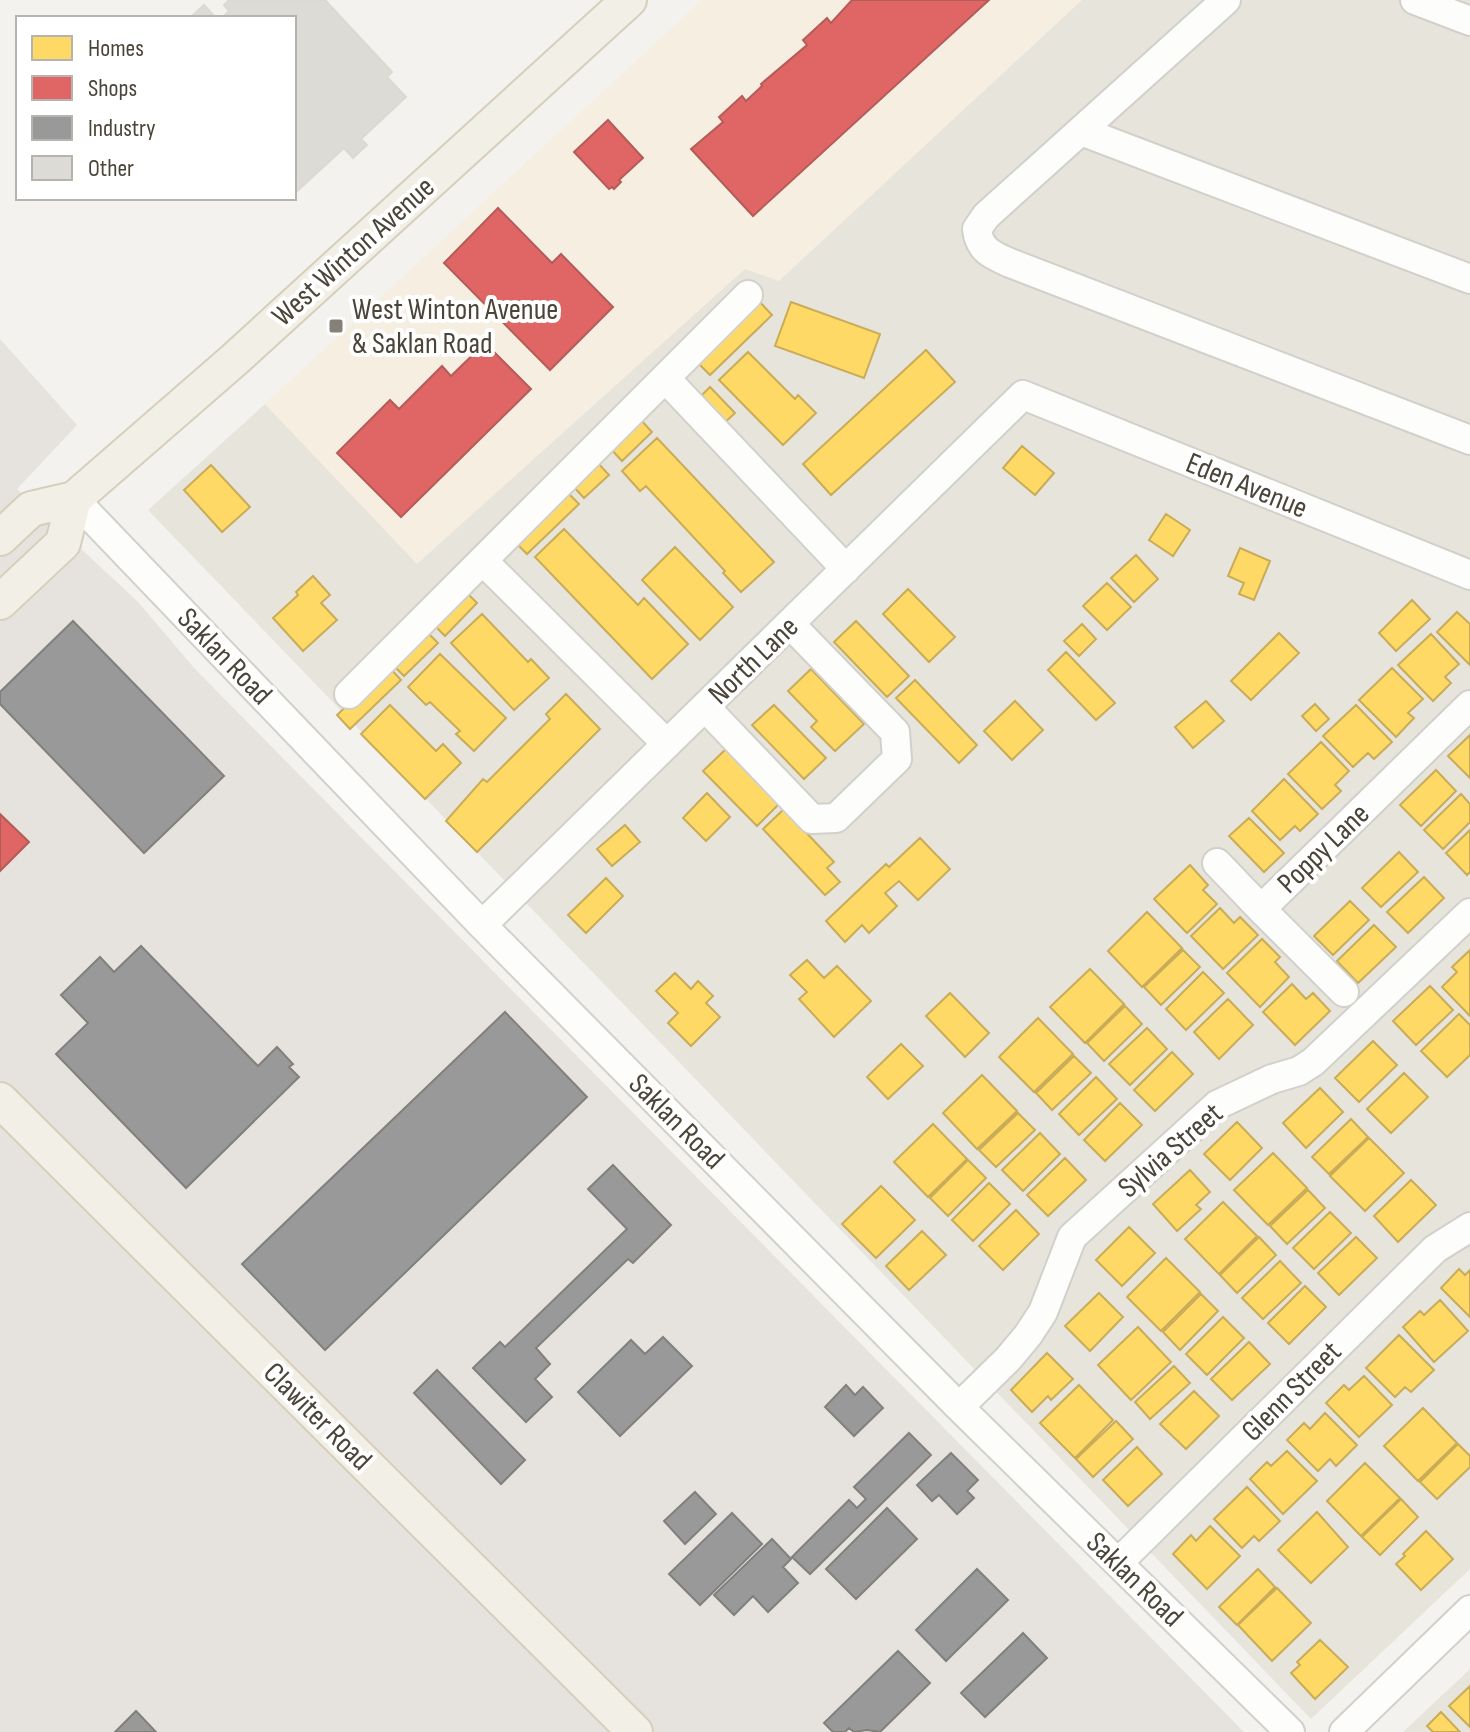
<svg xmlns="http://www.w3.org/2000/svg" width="1470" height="1732" font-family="'Sofia Sans Condensed',sans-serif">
	<rect width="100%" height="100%" fill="#f3f2ee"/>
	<path fill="#e7e4db" d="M1080,0H1470V1569L1311,1719L148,510L265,404L417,563L745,268Z
		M1470,1669V1732H1403Z"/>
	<path fill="#f5eee1" d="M702,0H1082L779,281L745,269L417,564L265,404Z"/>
	<path fill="#e6e2dd" d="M0,339L77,425L17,489L138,602L195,669L1244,1732H0Z"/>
	<path fill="#ffd966" stroke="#c9ac58" stroke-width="2" d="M758,300L772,315L710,375L696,361Z
		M791,302L880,334L864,378L775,346Z
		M926,350L955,382L831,495L803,464Z
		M748,352L795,399L798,395L816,413L783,445L719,380Z
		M710,387L735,413L722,425L697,400Z
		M639,418L652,432L622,461L609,447Z
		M657,438L774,562L741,592L723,573L725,571L646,486L640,491L622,471Z
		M1022,446L1054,473L1035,495L1003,468Z
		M596,461L609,475L584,498L571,484Z
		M211,465L250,507L222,532L184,490Z
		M566,491L579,504L527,554L514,541Z
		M1166,514L1190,530L1173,556L1149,540Z
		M564,529L638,605L644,598L688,644L652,679L535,557Z
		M675,547L733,607L700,640L642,580Z
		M1240,548L1270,561L1254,600L1239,594L1244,583L1228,576Z
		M1136,555L1158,579L1134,602L1111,578Z
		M313,576L330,595L321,603L337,620L303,651L273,618L298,595L296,592Z
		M1107,583L1131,607L1107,630L1083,606Z
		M908,589L955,637L929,662L883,614Z
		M464,590L477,603L445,636L432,623Z
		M1412,600L1430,619L1396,651L1379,633Z
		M1457,612L1470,624V665L1437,632Z
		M482,614L528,662L531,659L549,678L514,710L451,643Z
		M856,621L909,676L887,697L834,642Z
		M1082,624L1096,639L1079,656L1064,641Z
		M425,630L438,643L404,676L391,663Z
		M1279,633L1299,653L1251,700L1231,681Z
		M1431,634L1459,664L1445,677L1451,683L1433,701L1398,665Z
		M1066,652L1115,703L1096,720L1048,670Z
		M440,654L506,718L474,751L456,734L460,731L430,702L426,705L408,687Z
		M388,666L401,680L350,729L337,715Z
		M1392,668L1423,699L1408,713L1414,718L1396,737L1359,700Z
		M811,669L864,724L835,751L811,727L817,721L788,691Z
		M915,680L977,745L959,763L896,698Z
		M566,694L600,729L477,852L446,821L483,779L487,782L550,719L546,714Z
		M1015,701L1043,730L1012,760L984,731Z
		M1206,701L1224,721L1193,748L1175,727Z
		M1315,704L1329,719L1316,731L1302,716Z
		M390,705L436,751L443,744L461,763L425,799L361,734Z
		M774,705L826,758L804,779L752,725Z
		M1356,705L1392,742L1374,759L1368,753L1353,767L1323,736Z
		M1470,735V778L1448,756Z
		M1321,742L1349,771L1335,785L1341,791L1322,809L1288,774Z
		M726,749L780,803L757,826L703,771Z
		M1436,770L1456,791L1421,826L1400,805Z
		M1284,779L1318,814L1300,831L1295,826L1280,840L1252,811Z
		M707,793L730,817L706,841L683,818Z
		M1461,794L1470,804V822L1443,849L1424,830Z
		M784,809L834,862L827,868L840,882L825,895L763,829Z
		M1249,818L1284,853L1264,872L1229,836Z
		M625,825L640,842L612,866L597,849Z
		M1470,830V872L1467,875L1446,853Z
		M920,838L950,869L918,900L899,881L885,893L897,906L869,933L862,925L845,942L826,921L886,864L889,867Z
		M1399,852L1418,872L1381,907L1362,888Z
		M1190,865L1208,885L1203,890L1217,904L1187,933L1154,899Z
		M1424,877L1444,898L1408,933L1387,912Z
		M606,878L623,896L586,933L568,915Z
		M1350,901L1369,920L1333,955L1314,936Z
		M1220,908L1234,923L1240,917L1258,935L1223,969L1191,936Z
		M1147,912L1182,948L1142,987L1108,951Z
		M1374,925L1396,947L1358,983L1337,961Z
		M1262,939L1280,957L1275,962L1289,977L1260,1007L1227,973Z
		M1183,950L1200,967L1161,1005L1144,987Z
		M1470,950V1016L1442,987L1457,972L1452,967Z
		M807,960L824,978L837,966L871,1001L834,1037L799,999L807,992L790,975Z
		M1090,969L1124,1004L1085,1043L1050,1007Z
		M1203,972L1224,993L1186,1030L1166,1009Z
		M675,973L691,989L698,981L713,996L706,1003L720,1017L691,1046L668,1023L678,1013L656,991Z
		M1292,984L1306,999L1313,993L1330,1011L1295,1045L1263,1012Z
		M1430,986L1453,1010L1416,1045L1393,1021Z
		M950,993L989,1033L965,1057L926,1016Z
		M1228,999L1253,1025L1219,1059L1194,1032Z
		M1125,1006L1142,1024L1104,1061L1087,1043Z
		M1459,1014L1470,1025V1055L1447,1077L1421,1051Z
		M1038,1018L1073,1054L1034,1092L999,1057Z
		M1147,1028L1167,1049L1130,1085L1109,1064Z
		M1373,1041L1397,1065L1359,1102L1335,1078Z
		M901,1044L923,1066L888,1099L867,1077Z
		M1172,1052L1193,1074L1155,1111L1134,1090Z
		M1074,1056L1091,1073L1052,1110L1036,1093Z
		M1404,1073L1428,1097L1391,1133L1367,1109Z
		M982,1075L1017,1111L977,1149L943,1113Z
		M1096,1077L1117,1099L1079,1135L1059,1114Z
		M1320,1088L1343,1112L1306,1148L1283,1123Z
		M1120,1103L1142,1125L1105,1161L1084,1140Z
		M1018,1113L1035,1130L996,1167L979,1150Z
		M1351,1119L1368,1137L1329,1174L1312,1157Z
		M1237,1122L1262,1148L1230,1180L1204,1154Z
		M933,1124L967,1159L928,1197L894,1162Z
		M1040,1133L1060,1154L1023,1191L1002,1170Z
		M1369,1138L1404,1173L1365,1211L1330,1176Z
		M1273,1153L1307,1188L1268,1225L1234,1190Z
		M1065,1158L1086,1180L1048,1216L1027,1195Z
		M968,1160L986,1178L948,1216L930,1198Z
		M1190,1170L1210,1192L1196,1205L1201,1209L1177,1231L1153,1204Z
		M1411,1180L1436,1205L1398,1242L1374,1216Z
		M989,1183L1010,1204L973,1241L952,1220Z
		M881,1186L915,1220L876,1258L842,1224Z
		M1308,1190L1325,1208L1287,1244L1270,1226Z
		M1223,1202L1257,1236L1219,1274L1185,1239Z
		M1016,1210L1039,1234L1003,1270L979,1246Z
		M1330,1212L1351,1233L1314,1269L1293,1248Z
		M1129,1227L1155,1253L1122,1286L1096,1260Z
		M922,1231L946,1255L909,1290L886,1266Z
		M1259,1237L1276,1255L1237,1293L1220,1275Z
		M1356,1237L1377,1258L1339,1295L1318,1273Z
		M1166,1258L1200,1292L1161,1331L1127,1297Z
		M1280,1261L1301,1283L1263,1319L1242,1298Z
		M1459,1269L1465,1275L1470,1270V1317L1441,1288Z
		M1305,1286L1326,1307L1289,1344L1268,1323Z
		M1099,1293L1123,1317L1090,1351L1065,1326Z
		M1201,1294L1218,1311L1180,1350L1163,1332Z
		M1440,1300L1468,1331L1434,1362L1403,1327L1420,1311L1424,1315Z
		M1223,1317L1244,1338L1207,1375L1186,1354Z
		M1138,1327L1171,1362L1131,1400L1098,1365Z
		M1399,1335L1434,1370L1411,1392L1405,1387L1395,1397L1366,1368Z
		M1249,1342L1270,1364L1232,1400L1211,1379Z
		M1047,1353L1073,1379L1051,1400L1048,1396L1032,1412L1011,1390Z
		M1174,1366L1190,1383L1150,1419L1135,1402Z
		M1364,1376L1392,1405L1359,1437L1326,1403L1344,1385L1349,1390Z
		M1079,1385L1113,1420L1075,1458L1040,1423Z
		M1194,1391L1219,1416L1186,1449L1160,1424Z
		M1423,1408L1457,1443L1418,1481L1384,1446Z
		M1325,1413L1357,1445L1336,1466L1330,1459L1318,1471L1287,1440L1304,1423L1310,1429Z
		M1116,1421L1133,1439L1093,1477L1076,1459Z
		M1458,1444L1470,1456V1467L1437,1499L1420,1482Z
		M1137,1447L1162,1474L1128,1506L1103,1480Z
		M1287,1451L1317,1481L1283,1514L1250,1479L1267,1462L1271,1466Z
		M1365,1463L1400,1498L1361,1536L1327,1501Z
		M1247,1487L1280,1521L1259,1541L1254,1536L1242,1548L1214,1519Z
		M1401,1499L1418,1517L1380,1555L1362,1537Z
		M1317,1512L1348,1547L1311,1583L1278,1550Z
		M1210,1526L1240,1556L1207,1589L1173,1554L1191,1535L1196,1541Z
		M1426,1531L1453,1559L1421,1590L1396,1564L1405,1556L1403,1554Z
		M1258,1569L1275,1587L1237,1625L1219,1607Z
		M1277,1588L1311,1623L1272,1661L1238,1625Z
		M1320,1640L1348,1667L1315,1699L1291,1673L1300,1665L1297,1662Z
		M1470,1686V1727L1449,1706Z
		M1441,1712L1460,1732H1433L1427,1726Z"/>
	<path fill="#e06666" stroke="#b35c58" stroke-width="2" d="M852,0H989L753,216L691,149L723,122L719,117L742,96L746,101L762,86L761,84L807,45L803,40L827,18L831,23Z
		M608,120L643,158L619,180L621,182L614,189L612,187L609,189L574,152Z
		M498,208L552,263L561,254L613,307L550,370L444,263Z
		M485,343L531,389L401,517L337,453L390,400L399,409L442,366L451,376Z
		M0,814L29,842L0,871Z"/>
	<path fill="#999" stroke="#81807c" stroke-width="2" d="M73,621L224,776L144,853L0,704V692Z
		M141,946L258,1066L277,1047L293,1064L289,1067L299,1077L186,1188L56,1054L88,1023L61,995L100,957L114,972Z
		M505,1012L587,1097L325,1350L242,1264Z
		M613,1165L671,1225L633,1263L628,1259L536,1348L550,1364L535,1379L552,1397L526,1422L473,1368L500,1342L505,1347L627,1229L588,1189Z
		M663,1337L692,1366L620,1436L578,1392L631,1340L645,1354Z
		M437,1370L525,1460L501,1484L414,1393Z
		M846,1385L855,1395L863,1387L883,1408L854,1436L825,1407Z
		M909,1433L931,1455L810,1574L792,1557L849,1500L857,1508L866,1499L854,1487Z
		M951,1453L978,1480L967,1491L974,1498L957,1514L939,1495L932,1501L917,1485Z
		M695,1492L716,1514L685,1544L664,1521Z
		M887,1508L917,1539L856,1599L826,1569Z
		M732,1513L762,1544L700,1605L669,1574Z
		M772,1539L791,1559L783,1567L798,1583L768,1612L753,1596L734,1615L714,1595Z
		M977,1569L1008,1600L946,1661L916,1630Z
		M1023,1633L1047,1658L985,1717L961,1693Z
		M898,1651L930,1683L880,1732L867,1730L854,1732L849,1728L845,1732H833L824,1723Z
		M136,1711L156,1732H115Z"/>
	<path fill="#dddbd6" stroke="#dcd9d3" stroke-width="2" d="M229,0H325L392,72L387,77L406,97L361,139L367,145L353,158L344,148L294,194V18H222L229,11L224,5Z
		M204,5L216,18H190Z"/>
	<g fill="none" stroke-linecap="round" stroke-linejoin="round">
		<defs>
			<path id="minor" d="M1226,0L986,216L977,229C979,250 992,255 1010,263L1470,440
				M1415,0L1470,21
				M1081,131L1470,279
				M665,378L846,569
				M74,499L482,925L959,1407L1290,1732
				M483,561L667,744
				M349,694L748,295
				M705,707L812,819L836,818L897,759L895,732L790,624
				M1217,863L1261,909
				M482,925L1023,395L1470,575
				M1344,992L1261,909L1470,705
				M959,1407L1008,1359L1028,1335L1043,1312L1072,1237L1217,1105L1272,1079L1299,1071L1313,1062L1470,913
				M1118,1563L1435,1249L1470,1227
				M1344,1732L1470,1610"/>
			<path id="major" d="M0,538L31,509L74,499L234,360L629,0
				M0,602L63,543L74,499
				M0,1100L635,1732"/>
		</defs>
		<use href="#minor" stroke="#d1d0cb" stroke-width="32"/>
		<use href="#major" stroke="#d5cfbb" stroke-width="38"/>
		<use href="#minor" stroke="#fdfdfc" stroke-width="28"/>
		<use href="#major" stroke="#f2efe6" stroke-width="34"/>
	</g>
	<rect fill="#858178" stroke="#fff" stroke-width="3" x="328" y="318" width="16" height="16" rx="4"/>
	<g text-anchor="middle" stroke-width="8" stroke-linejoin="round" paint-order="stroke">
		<g font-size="30" fill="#4a4439" stroke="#fff">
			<text transform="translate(353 251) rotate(-42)" y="10">West Winton Avenue</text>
			<text transform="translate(1247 485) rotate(22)" y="10">Eden Avenue</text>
			<text transform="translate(225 656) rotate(46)" y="10">Saklan Road</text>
			<text transform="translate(753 660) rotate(-44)" y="10">North Lane</text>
			<text transform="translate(1323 848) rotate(-44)" y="10">Poppy Lane</text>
			<text transform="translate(677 1121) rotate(45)" y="10">Saklan Road</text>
			<text transform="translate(1170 1150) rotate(-41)" y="10">Sylvia Street</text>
			<text transform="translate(1291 1391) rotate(-45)" y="10">Glenn Street</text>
			<text transform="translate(318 1416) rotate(45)" y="10">Clawiter Road</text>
			<text transform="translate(1135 1579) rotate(44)" y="10">Saklan Road</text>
		</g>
		<g font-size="30" fill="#4a4439" stroke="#fff" text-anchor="start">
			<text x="352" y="319">West Winton Avenue<tspan x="352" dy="34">&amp; Saklan Road</tspan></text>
		</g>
	</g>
	<rect x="16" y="16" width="280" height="184" fill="#ffffff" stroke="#b7b4b0" stroke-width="2"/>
	<rect x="32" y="36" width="40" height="24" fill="#ffd966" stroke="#b7b4b0" stroke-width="2"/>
	<text x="88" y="56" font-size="24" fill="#4a4439">Homes</text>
	<rect x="32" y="76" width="40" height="24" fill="#e06666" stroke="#b7b4b0" stroke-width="2"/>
	<text x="88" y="96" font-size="24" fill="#4a4439">Shops</text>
	<rect x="32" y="116" width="40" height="24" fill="#999999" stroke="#b7b4b0" stroke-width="2"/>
	<text x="88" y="136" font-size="24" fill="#4a4439">Industry</text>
	<rect x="32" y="156" width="40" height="24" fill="#dddbd6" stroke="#b7b4b0" stroke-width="2"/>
	<text x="88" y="176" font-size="24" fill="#4a4439">Other</text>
</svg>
